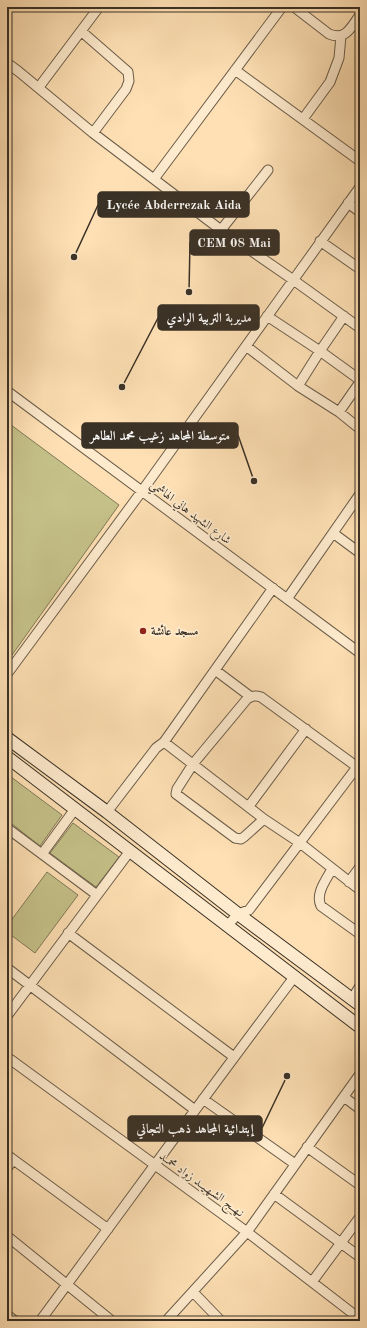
<svg xmlns="http://www.w3.org/2000/svg" width="367" height="1328" font-family="'Old Standard TT',Amiri,serif">
	<rect width="100%" height="100%" fill="#fee0b4"/>
	<filter id="stains"><feTurbulence type="fractalNoise" baseFrequency=".005" numOctaves="4"/><feColorMatrix values="0 0 0 0 .2 0 0 0 0 .09 0 0 0 0 .02 0 0 0 .5 -.17"/></filter>
	<radialGradient id="worn" r=".72"><stop offset=".6" stop-color="#630" stop-opacity="0"/><stop offset="1" stop-color="#630" stop-opacity=".3"/></radialGradient>
	<path fill="#c5c189" stroke="#807958" d="M7,422L119,505L7,662Z
		M7,774L62,815L40,846L7,820Z
		M73,823L119,857L96,887L50,853Z
		M47,872L78,895L35,953L7,932V926Z"/>
	<g fill="none" stroke-linecap="round" stroke-linejoin="round">
		<defs>
			<path id="minor" d="M294,7L329,34C346,41 351,27 360,15
				M81,31L128,72L129,81L126,89L93,133
				M7,63L18,71L93,133L221,230L292,279L360,328
				M235,70L360,161
				M39,87L99,7
				M303,119L330,82L339,58L341,36
				M154,179L282,7
				M348,203L360,212
				M221,230L268,170
				M320,241L360,269
				M267,316L320,351L360,380
				M246,346L298,386L339,412L360,429
				M298,386L320,351L344,316
				M7,391L360,653
				M339,412L360,382
				M333,533L360,553
				M287,599L360,494
				M215,670L251,697
				M7,674L142,491L360,187
				M164,742L273,588
				M249,806L306,729
				M107,812L156,748L164,742L264,819L300,843L360,890
				M264,819L244,837L241,839L235,838L176,794L177,789L193,764L247,699C252,696 255,695 261,697L360,769
				M7,828L97,895
				M42,854L75,809
				M332,869C326,880 315,894 321,906L360,934
				M349,882L360,867
				M227,926L238,914L249,910L360,763
				M68,933L234,1057
				M7,968L195,1110
				M352,999L360,986
				M7,1016L130,851
				M7,1057L247,1232L360,1319
				M344,1097L360,1109
				M203,1099L295,1164
				M307,1147L360,1185
				M7,1155L108,1229
				M7,1168L13,1160
				M274,1194L360,1257
				M7,1236L112,1321
				M312,1282L360,1217
				M193,1292L221,1321
				M7,1315L15,1321
				M40,1321C125,1206 209,1090 295,976
				M166,1321L247,1232L360,1074"/>
			<path id="secondary" d="M7,738L107,812L238,914L360,1005
				M7,757L360,1027"/>
		</defs>
		<use href="#minor" stroke="#6b5d4a" stroke-width="11"/>
		<use href="#secondary" stroke="#3a3126" stroke-width="14"/>
		<use href="#minor" stroke="#feebce" stroke-width="9"/>
		<use href="#secondary" stroke="#feebce" stroke-width="12"/>
	</g>
	<circle fill="#8f2418" stroke="#feebce" stroke-width="1.5" cx="143" cy="631" r="4"/>
	<g text-anchor="middle" stroke-width="3.5" stroke-linejoin="round" paint-order="stroke">
		<g font-size="12" fill="#3a3126" stroke="#feebce">
			<text transform="translate(191 512) rotate(37)" y="4">شارع الشهيد هاني الهاشمي</text>
			<text transform="translate(202 1184) rotate(36)" y="4">نـهــج الشـهـيــد زواد محمــد</text>
		</g>
		<g font-size="12" font-weight="bold" fill="#3a3126" stroke="#feebce" text-anchor="start">
			<text x="151" y="635">مسجد عائشة</text>
		</g>
	</g>
	<path fill="none" stroke="#3a3126" stroke-width="1.5" d="M74 257L98 205M189 292L190 242M122 387L158 318M254 481L238 435M287 1076L262 1128"/>
	<g fill="#3a3126" stroke="#feebce" stroke-width="1.5">
		<circle cx="74" cy="257" r="4"/>
		<circle cx="189" cy="292" r="4"/>
		<circle cx="122" cy="387" r="4"/>
		<circle cx="254" cy="481" r="4"/>
		<circle cx="287" cy="1076" r="4"/>
	</g>
	<g fill="#3a3126" stroke="#3a3126" stroke-width="1.5">
		<rect x="98" y="192" width="151" height="25" rx="4"/>
		<rect x="190" y="230" width="89" height="25" rx="4"/>
		<rect x="158" y="305" width="101" height="25" rx="4"/>
		<rect x="82" y="423" width="156" height="25" rx="4"/>
		<rect x="128" y="1116" width="134" height="25" rx="4"/>
	</g>
	<g font-size="13" text-anchor="middle" font-weight="bold" fill="#fff">
		<text x="174" y="209">Lycée Abderrezak Aida</text>
		<text x="234" y="247">CEM 08 Mai</text>
		<text x="209" y="322">مديربة التربية الوادي</text>
		<text x="160" y="440">متوسطة المجاهد زغيب محمد الطاهر</text>
		<text x="195" y="1133">إبتدائية المجاهد ذهب التجاني</text>
	</g>
	<rect width="367" height="1328" fill="none" stroke="#fee0b4" stroke-width="24"/>
	<rect x="8" y="8" width="351" height="1312" fill="none" stroke="#3a3126" stroke-width="2"/>
	<rect x="12" y="12" width="343" height="1304" fill="none" stroke="#3a3126"/>
	<rect width="100%" height="100%" filter="url(#stains)"/>
	<rect width="100%" height="100%" fill="url(#worn)"/>
</svg>
